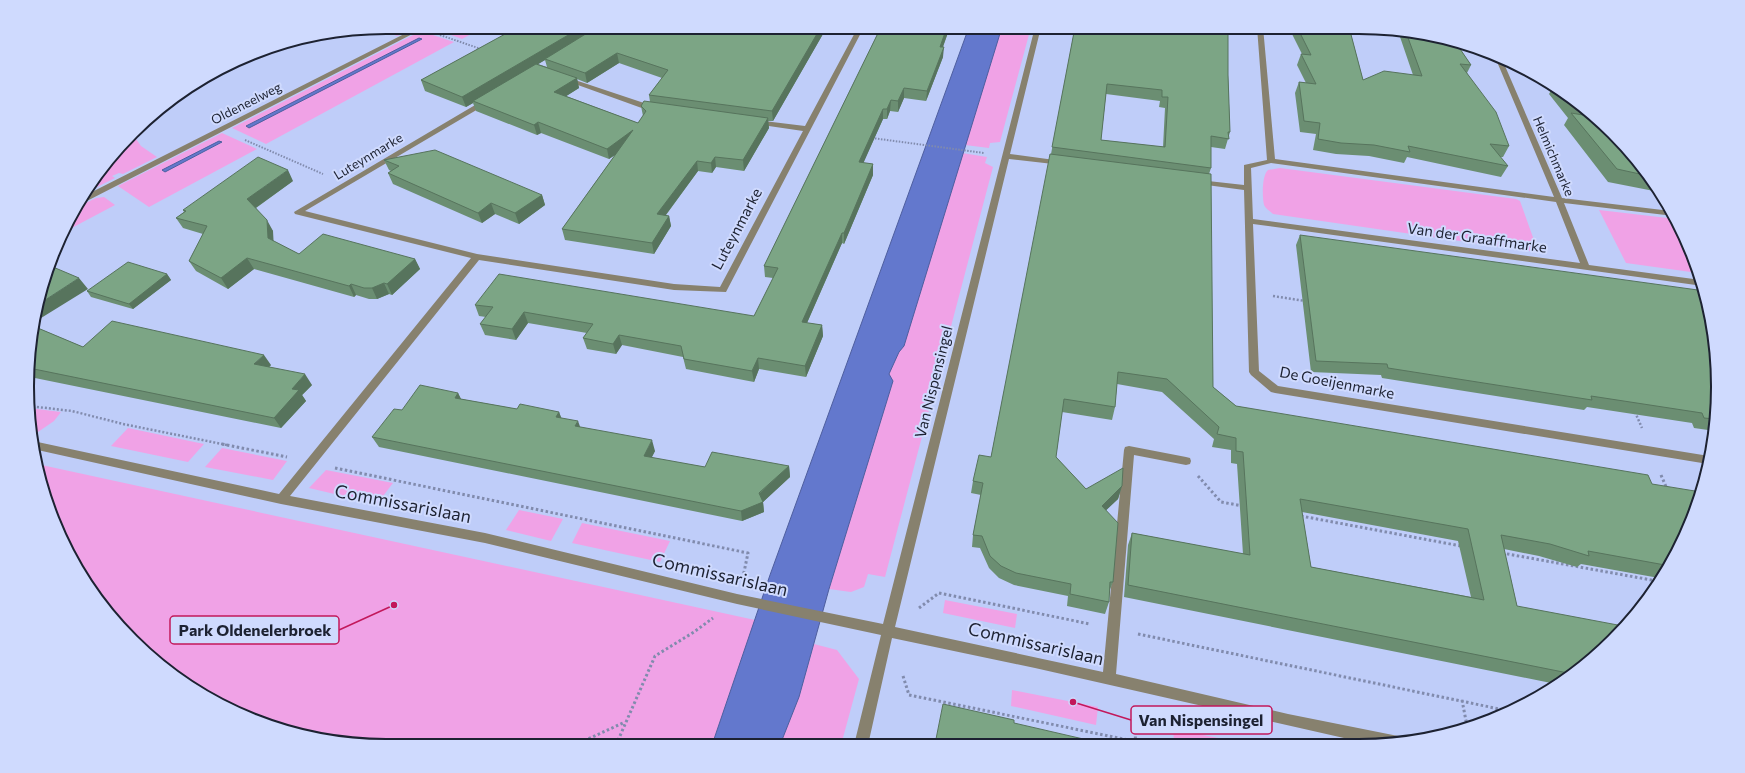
<svg xmlns="http://www.w3.org/2000/svg" width="1745" height="773" font-family="Commissioner,sans-serif">
	<rect width="100%" height="100%" fill="#bfcdf9"/>
	<path fill="#f0a2e6" fill-rule="evenodd" d="M387,27H415L397,36L378,28Z
		M430,27H484L462,39Z
		M1002,27H1031L1000,142L990,143L989,148L965,145Z
		M421,31L454,42L266,144L232,128ZM419,39L421,40L249,127L246,126Z
		M222,133L257,149L149,207L118,186ZM218,141L221,143L165,172L162,170Z
		M134,136L141,146L157,157L123,174L119,173L112,176L115,178L87,192Z
		M962,153L987,157L985,163L993,167L885,577L868,574L864,587L851,592L829,589L893,381L889,374L899,352L904,345Z
		M1280,168L1516,199L1520,201L1535,243L1533,244L1536,252L1273,214C1270,211 1266,209 1264,205C1262,196 1262,175 1268,170Z
		M104,197L115,205L66,231L75,208L96,198Z
		M1599,210L1676,219L1681,228L1698,273L1626,263Z
		M29,408L61,412L54,421L38,432L31,430Z
		M128,428L204,444L188,462L111,446Z
		M222,448L287,461L273,480L205,467Z
		M37,464L755,620L712,745L387,746L271,727L167,672L116,623L75,566Z
		M326,470L393,483L377,504L309,488Z
		M519,510L563,519L551,541L506,530Z
		M582,523L670,541L660,562L572,543Z
		M945,600L1017,614L1015,628L943,613Z
		M814,644L837,650L859,679L841,745H780L799,697Z
		M1012,690L1098,707L1096,725L1011,706Z
		M1173,729L1243,743L1188,744L1174,740Z"/>
	<path fill="#6378cd" stroke="#4e5e9e" d="M969,27H1002L904,346L899,352L889,374L893,381L829,589L799,697L780,745H712L770,575Z
		M419,38L422,39L249,128L246,126Z
		M219,141L222,142L165,172L162,170Z"/>
	<g fill="none" stroke-linecap="round" stroke-linejoin="round">
		<path stroke="#818bad" stroke-width="2" stroke-dasharray="1.5 1.5" stroke-linecap="butt" d="M440,35L481,49
			M872,138L984,153
			M245,140L323,174"/>
		<path stroke="#818bad" stroke-width="2.5" stroke-dasharray="2 2" stroke-linecap="butt" d="M1273,296L1305,301
			M29,406L72,411L123,424L227,445
			M1635,412L1642,428"/>
		<path stroke="#818bad" stroke-width="3" stroke-dasharray="2.5 2.5" stroke-linecap="butt" d="M222,444L287,457
			M335,468L748,553L743,577
			M1661,475L1667,489
			M1198,476L1221,502L1243,506
			M1301,516L1461,546
			M1502,553L1657,581
			M919,608L939,593L1090,624
			M1138,634L1509,711
			M903,676L909,695L1148,744
			M1462,700L1467,726
			M1135,744L1137,708
			M575,745L625,722
			M616,745L655,656L694,632L713,618"/>
		<path fill="#87816e" fill-rule="evenodd" d="M418,27H426L83,203H78L84,196Z
			M858,27H864L726,292L674,290L479,260L290,496L485,533L737,594L883,624L1035,27H1041L1010,154L1062,161L1066,163L1062,165L1009,159L895,627L1103,672L1124,450L1125,447L1129,446L1186,457L1190,458L1191,461L1190,464L1186,465L1134,455L1116,674L1288,714L1398,736L1403,738L1405,743H1366L1035,668L892,638L868,745H854L881,635L737,604L485,543L281,504L33,449V441L279,494L471,258L295,214L294,212L487,98L491,100L490,102L305,211L477,254L674,284L720,287L803,131L756,124L752,122L756,120L805,126Z
			M1257,27H1263L1275,159L1554,197L1495,57V56L1502,59L1562,198L1671,211L1674,216L1564,203L1589,265L1701,280L1703,286L1253,224L1259,371L1278,386L1709,456L1708,464L1275,393L1271,392L1251,375L1249,372L1244,190L1199,184L1195,182L1199,180L1244,185V165L1267,160ZM1271,163L1556,202L1580,263L1253,219L1251,168Z
			M566,77L656,107L657,109L653,111H650L564,80L563,79Z"/>
	</g>
	<path fill="#6b8e72" fill-rule="evenodd" d="M517,27H827L773,121H768L769,128L744,171L716,167L712,173L698,171L666,215L669,216L671,226L654,254L565,240L562,229L615,155L609,159L541,133L537,135L476,111L473,103L466,107L425,91L421,80L517,28ZM545,60L547,67L538,64ZM619,63L662,78L649,95L650,102L641,106L643,116L638,123L566,96L579,88L577,79L587,83Z
		M881,27H950L943,47V57L926,101L904,98L898,112L890,111L887,119H883L863,163L873,164V175L844,244L842,243L807,323L822,325L823,336L806,377L759,369L754,382L686,369L683,357L622,345L616,354L587,349L583,338L587,333L528,323L516,340L485,335L480,324L486,317L479,316L475,305L754,316L773,278L765,277L764,266Z
		M1075,27L1228,75L1230,132L1225,149L1211,147V168L1209,174L1213,387L1236,406L1652,484L1699,502L1659,578L1581,564L1577,567L1539,556L1504,549L1517,606L1578,672L1556,684L1124,597L1128,545L1132,533L1243,554L1237,464L1231,463V450L1212,447L1214,439L1162,392L1117,384L1115,407L1112,420L1062,412L1056,457L1086,489L1122,486L1118,499L1106,510L1113,582L1109,592V602L1105,614L1067,606L1068,596L1014,585L999,578L989,568L980,548L972,547L973,535L981,495L971,493L973,481L991,457L1051,154ZM1106,94L1160,101L1159,107L1165,108L1163,147L1101,140ZM1302,512L1458,541L1471,597L1311,567Z
		M1289,27H1349L1363,80L1413,75L1399,34L1458,43L1457,45L1471,65L1467,73L1509,146L1503,157H1500L1508,166L1501,177L1407,157L1404,163L1369,156L1336,154L1313,150L1316,134L1300,132L1295,93L1299,82L1306,83L1297,65L1301,54H1302L1289,28Z
		M1550,84L1596,116L1644,168L1659,192L1608,182L1564,125L1568,118L1549,94L1553,87Z
		M384,160L542,195L545,205L519,224L495,214L482,223L393,184L388,173L391,171L389,170Z
		M293,181L256,208L273,231V241L299,254L415,259L420,269L392,295L389,294L377,299H369L356,295L354,297L254,269L228,289L196,271L189,261L203,234L183,228L176,218L184,212L183,210Z
		M1300,235L1717,363L1715,431L1694,428L1692,423L1587,407L1584,410L1382,378L1381,375L1311,372L1296,245Z
		M167,274L171,280L133,309L91,297L87,291Z
		M33,326L83,347L271,365L269,367L312,385L302,395L306,401L281,428L30,377L28,376Z
		M458,393L461,399L517,409L559,412L561,418L580,427L655,451L651,458L705,467L789,466L790,477L763,502L764,512L742,521L379,447L372,437L402,410Z"/>
	<path fill="#57745d" d="M582,27H601L545,59V60L475,102L473,101V103L466,107L462,97Z
		M821,27H827L773,121L772,111Z
		M947,27H950L939,57L940,47Z
		M944,47L943,57L926,101L927,91Z
		M617,53L619,63L587,83L585,73Z
		M577,78L579,88L557,102L554,92Z
		M904,88V98L898,112V101Z
		M891,100L890,111L887,119V109Z
		M883,109V119L859,173V162Z
		M768,118L769,128L744,171L743,160Z
		M538,122L541,133L537,135L534,125Z
		M633,130L635,141L609,159L607,149Z
		M715,157L716,167L712,173L711,163Z
		M697,161L698,171L659,224L657,214Z
		M873,164V175L844,244V233Z
		M288,170L293,181L254,209L247,199Z
		M542,195L545,205L519,224L515,213Z
		M491,203L495,214L482,223L478,213Z
		M669,216L671,226L654,254L652,243Z
		M267,220L273,231L274,249L268,238Z
		M842,233V243L803,332L802,322Z
		M247,258L254,269L228,289L221,278Z
		M415,259L420,269L392,295L387,284Z
		M167,274L171,280L133,309L129,304Z
		M79,278L88,289L33,323L34,317L39,304Z
		M384,283L389,294L377,299L372,288Z
		M351,284L356,295L354,297L349,286Z
		M524,312L528,323L516,340L512,329Z
		M822,325L823,336L806,377L805,366Z
		M619,335L622,345L616,354L613,344Z
		M264,355L271,365L261,375L254,364Z
		M758,358L759,369L754,382L752,371Z
		M305,374L312,385L302,395L306,401L281,428L274,418L292,389Z
		M458,393L463,403L455,398Z
		M559,412L563,422L556,417Z
		M578,421L582,432L575,426Z
		M652,440L655,451L647,467L644,456Z
		M789,466L790,477L763,502L764,512L742,521L741,511Z
		M1122,486L1118,499L1098,518L1102,506Z"/>
	<path fill="#7ca585" stroke="#57745d" fill-rule="evenodd" d="M518,27H582L462,97L421,80Z
		M597,27H821L772,111L649,95L668,70L617,53L585,73L545,59Z
		M881,27H947L940,47H944L927,91L904,88L898,101L891,100L887,109H883L859,162L873,164L844,233H842L802,322L822,325L805,366L758,358L752,371L684,359L681,346L619,335L613,344L583,338L593,324L524,312L512,329L480,324L493,307L475,305L499,274L754,316L778,268L764,266Z
		M1075,27H1228V75L1230,132H1228L1229,139L1211,136V168L1052,147ZM1107,84L1162,90V97H1168L1165,147L1101,140Z
		M1297,27H1349L1363,80L1384,71L1422,76L1407,35L1456,43L1471,65L1460,64L1496,112L1509,146L1490,144L1508,166L1408,146L1410,152L1374,145L1341,143L1318,139L1320,123L1304,121L1299,82L1316,84L1301,54L1311,55Z
		M536,64L577,78L554,92L638,123L646,111L641,106L644,101L768,118L743,160L715,157L711,163L697,161L657,214L669,216L652,243L562,229L633,130L607,149L538,122L534,125L473,101Z
		M1567,96L1596,116L1644,168L1649,176L1617,169L1571,113L1583,115Z
		M435,150L542,195L515,213L491,203L478,213L388,173L399,166L384,160Z
		M1050,154L1211,174L1213,387L1236,406L1648,475L1652,484L1701,492L1699,502L1665,565L1588,551L1589,556L1550,544L1501,535L1517,606L1623,626L1578,672L1573,674L1128,585L1132,533L1250,555L1243,452L1236,451V438L1217,434L1219,427L1167,379L1118,372L1115,407L1064,399L1056,457L1086,489L1123,468L1122,486L1102,506L1118,523L1113,582H1110L1109,602L1070,594L1071,584L1016,573L1001,566L990,556L982,536L973,535L983,483L973,481L979,455L991,457ZM1300,499L1468,529L1484,600L1311,567Z
		M258,157L288,170L247,199L267,220L268,238L299,254L323,234L415,259L387,284L384,283L372,288H364L351,284L349,286L247,258L221,278L189,261L207,226L176,218L186,211L183,210Z
		M1300,235L1705,291L1706,294L1717,363L1715,419L1704,418L1702,413L1591,396L1592,400L1388,368L1387,364L1316,361Z
		M128,262L167,274L129,304L87,291Z
		M53,267L79,278L39,304Z
		M112,321L264,355L254,364L305,374L292,389L299,390L274,418L29,368L33,326L83,347Z
		M420,385L458,393L455,398L517,409L520,404L559,412L556,417L578,421L575,426L652,440L644,456L705,467L712,452L789,466L759,493L763,502L741,511L372,437L394,409L402,410Z
		M943,704L1014,720V723L1105,744H935Z"/>
	<g text-anchor="middle" stroke-width="4" stroke-linejoin="round" paint-order="stroke">
		<g font-size="13" fill="#1d2232" stroke="#cfdafe">
			<text transform="translate(246 103) rotate(-27)" y="5">Oldeneelweg</text>
			<text transform="translate(368 156) rotate(-31)" y="5">Luteynmarke</text>
			<text transform="translate(1554 156) rotate(67)" y="5">Helmichmarke</text>
		</g>
		<g font-size="15" fill="#1d2232" stroke="#cfdafe">
			<text transform="translate(737 229) rotate(-62)" y="5">Luteynmarke</text>
			<text transform="translate(1477 238) rotate(8)" y="5">Van der Graaffmarke</text>
			<text transform="translate(934 382) rotate(-76)" y="5">Van Nispensingel</text>
			<text transform="translate(1337 383) rotate(11)" y="5">De Goeijenmarke</text>
		</g>
		<g font-size="18" fill="#1d2232" stroke="#cfdafe">
			<text transform="translate(403 504) rotate(11)" y="6">Commissarislaan</text>
			<text transform="translate(720 575) rotate(13)" y="6">Commissarislaan</text>
			<text transform="translate(1036 644) rotate(13)" y="6">Commissarislaan</text>
		</g>
	</g>
	<path d="M0 0H1745V773H0ZM386 34H1359A352 352 0 0 1 1711 386V387A352 352 0 0 1 1359 739H386A352 352 0 0 1 34 387V386A352 352 0 0 1 386 34Z" fill="#cfdafe" fill-rule="evenodd"/>
	<path fill="none" stroke="#1d2232" stroke-width="2" d="M386 34H1359A352 352 0 0 1 1711 386V387A352 352 0 0 1 1359 739H386A352 352 0 0 1 34 387V386A352 352 0 0 1 386 34Z"/>
	<path fill="none" stroke="#c2185b" stroke-width="1.5" d="M394 605L339 630M1073 702L1131 720"/>
	<g fill="#c2185b" stroke="#cfdafe" stroke-width="1.5">
		<circle cx="394" cy="605" r="4"/>
		<circle cx="1073" cy="702" r="4"/>
	</g>
	<g fill="#cfdafe" stroke="#c2185b" stroke-width="1.5">
		<rect x="170" y="616" width="169" height="28" rx="4"/>
		<rect x="1131" y="706" width="141" height="28" rx="4"/>
	</g>
	<g font-size="16" text-anchor="middle" font-weight="bold" fill="#1d2232">
		<text x="255" y="636">Park Oldenelerbroek</text>
		<text x="1201" y="726">Van Nispensingel</text>
	</g>
</svg>
